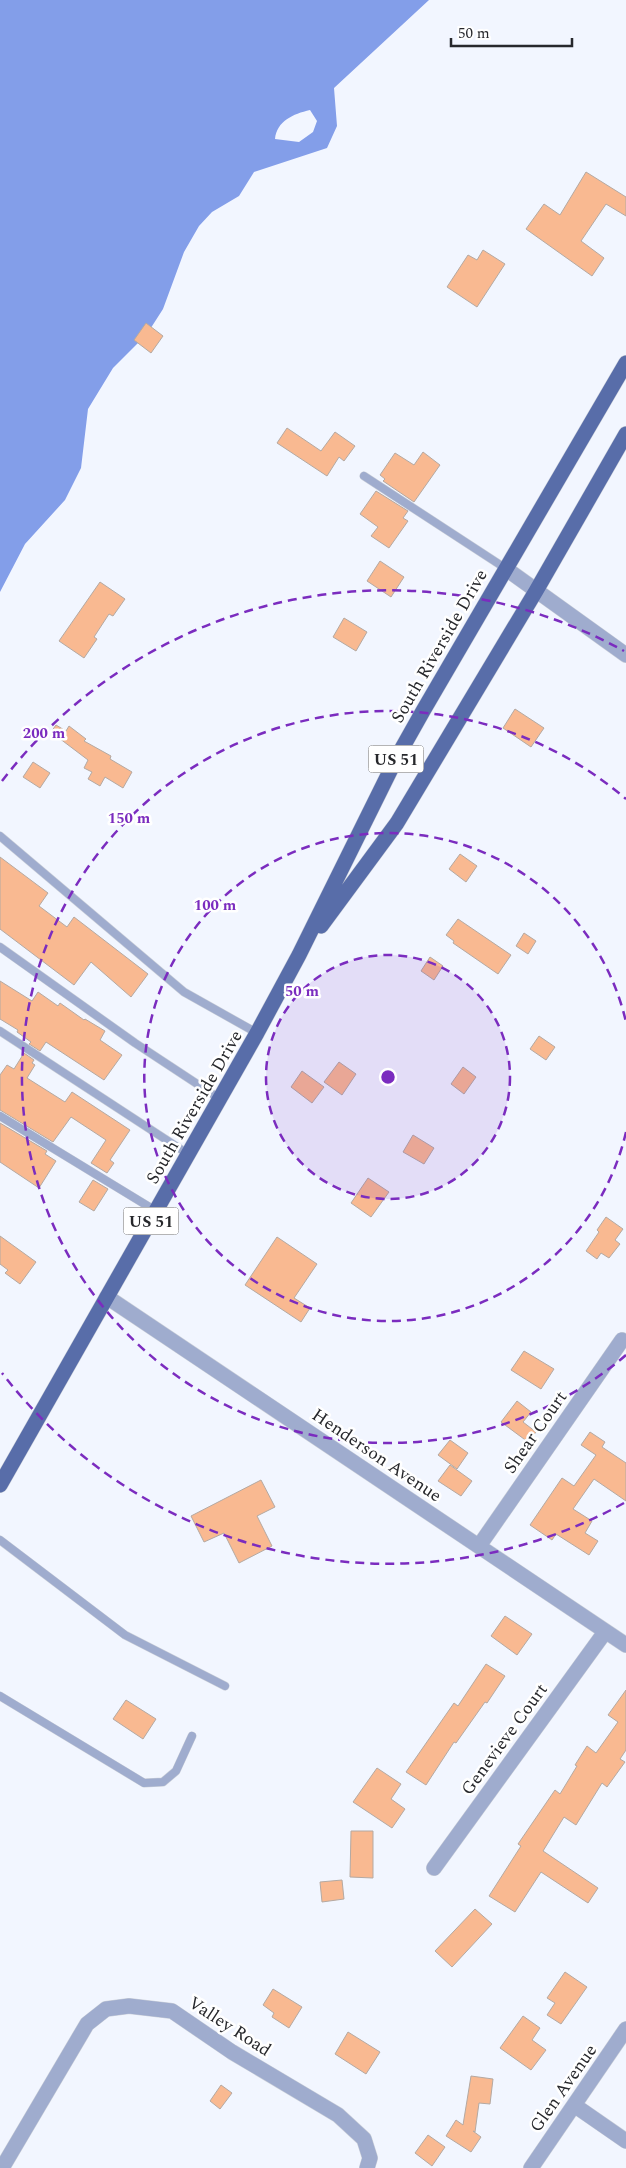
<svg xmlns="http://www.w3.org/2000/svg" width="626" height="2168" font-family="Spectral,serif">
	<rect width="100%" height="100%" fill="#f2f6ff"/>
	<path fill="#839ee9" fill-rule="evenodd" d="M0,0H429L334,88L337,126L327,148L254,172L239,196L212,212L199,226L184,252L163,309L147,334L113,368L88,409L81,468L65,500L25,544L0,592ZM310,110L317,121L313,132L299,142L275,139C277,121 293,114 310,110Z"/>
	<path fill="#f9b991" stroke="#b4a9a2" d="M586,172L626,197V216L606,204L581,241L604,258L592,276L526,229L544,204L560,215Z
		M483,250L505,264L477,307L447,287L468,255L477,260Z
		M146,323L163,336L151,353L134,340Z
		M287,428L321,451L335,432L355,446L344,461L339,457L327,476L277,443Z
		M423,452L440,465L414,502L383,481L385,479L380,475L395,453L414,465Z
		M376,491L408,511L403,518L408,521L389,548L371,536L378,527L360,514Z
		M380,561L404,577L391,597L367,581Z
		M100,582L125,599L113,616L109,614L94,637L97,639L84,658L59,641Z
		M344,618L367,632L356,651L333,637Z
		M515,709L544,728L531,747L503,728Z
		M56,725L66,731L69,726L86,739L84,741L111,756L110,759L132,772L123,788L105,777L100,786L88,779L92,772L84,768L88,760L51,732Z
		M33,762L50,773L40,788L23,777Z
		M460,854L477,866L466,882L449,869Z
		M0,857L48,893L39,906L67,927L74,917L148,974L131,997L91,962L74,985L0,929Z
		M458,919L511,955L498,974L453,943L454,941L446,935Z
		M524,933L536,941L528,954L516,946Z
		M430,957L443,966L434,980L421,971Z
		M0,981L32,1001L38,992L58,1006L60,1003L84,1020L85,1019L105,1031L100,1040L122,1055L104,1080L46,1042L40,1051L29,1044L31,1042L17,1032L18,1030L0,1019Z
		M539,1036L555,1047L546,1060L530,1049Z
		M24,1053L34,1060L32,1063L35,1065L27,1078L65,1102L72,1092L130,1130L110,1160L114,1163L107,1173L91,1163L106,1140L71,1117L53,1142L0,1110V1075L7,1065L14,1069Z
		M339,1062L356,1074L342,1095L324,1082Z
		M463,1067L476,1077L464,1094L451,1084Z
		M302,1071L324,1087L312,1103L291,1087Z
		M0,1123L47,1151L45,1154L56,1161L39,1188L0,1162Z
		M413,1135L434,1148L424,1164L403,1152Z
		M368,1178L389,1192L371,1217L351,1203Z
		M93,1180L108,1189L94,1211L79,1202Z
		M606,1217L623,1229L615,1240L620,1244L609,1258L601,1253L597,1259L586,1251L599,1232L597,1230Z
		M0,1236L36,1262L20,1284L5,1273L8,1270L0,1264Z
		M277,1237L317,1264L294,1298L310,1308L301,1322L245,1285Z
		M524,1351L554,1369L541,1389L511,1370Z
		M517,1401L531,1412L523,1422L536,1432L528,1442L501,1422Z
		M590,1432L605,1442L602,1447L626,1463V1501L594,1479L573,1509L592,1521L585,1533L598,1541L589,1555L556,1534L552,1540L530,1525L562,1478L574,1486L596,1455L581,1445Z
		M450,1440L468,1453L457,1469L438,1455Z
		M450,1465L472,1481L461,1496L438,1481Z
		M261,1480L275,1507L257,1516L272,1546L239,1563L224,1533L204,1542L191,1516Z
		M505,1616L532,1634L517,1655L491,1636Z
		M486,1664L505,1676L487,1703L485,1702L456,1743L454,1742L426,1785L406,1772L454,1703L458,1706Z
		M626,1690V1750L620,1759L625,1762L607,1787L602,1783L576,1825L564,1817L543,1851L598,1888L588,1903L541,1872L515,1912L489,1896L521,1846L518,1844L555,1790L560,1794L577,1766L575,1765L587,1746L596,1753L618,1722L608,1715Z
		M126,1700L156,1719L143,1739L113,1719Z
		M377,1768L401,1784L391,1799L405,1809L392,1828L353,1802Z
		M351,1831H373V1878L350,1877Z
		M342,1880L344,1899L322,1902L320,1882Z
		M475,1909L492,1924L452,1967L435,1951Z
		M565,1972L587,1987L561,2024L547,2015L555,2003L547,1998Z
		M273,1989L302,2007L289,2028L272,2017L274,2013L263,2005Z
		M523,2016L540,2028L532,2040L546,2050L531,2070L500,2048Z
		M348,2032L380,2052L366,2074L335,2054Z
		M471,2076L493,2079L490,2104L479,2103L475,2132L473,2131L481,2137L471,2152L446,2136L456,2120L463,2125Z
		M221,2085L232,2093L220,2109L210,2101Z
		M428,2135L445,2147L432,2166L415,2153Z"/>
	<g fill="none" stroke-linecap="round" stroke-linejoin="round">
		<defs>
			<path id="service" d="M364,476L505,568
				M0,836L184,992L257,1033
				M0,947L135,1043L220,1099
				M0,1031L188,1154
				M0,1116L156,1211
				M0,1540L125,1635L225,1686
				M0,1696L144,1783L163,1782L176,1771L192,1736"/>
			<path id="minor" d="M107,1297L626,1645
				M479,1546L622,1340
				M434,1868L605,1632
				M574,2105L626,2141
				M2,2168L87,2024L106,2009L129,2006L172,2011L232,2052L338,2115L364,2139L370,2158L367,2168
				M531,2168L626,2029"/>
			<path id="tertiary" d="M505,568L626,655"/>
			<path id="primary" d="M321,926L397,823L536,591L626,434
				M0,1485L257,1033L299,955L396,759L423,711L626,363"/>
		</defs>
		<use href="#service" stroke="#cdd1d9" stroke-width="9"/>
		<use href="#minor" stroke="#cdd1d9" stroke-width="16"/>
		<use href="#tertiary" stroke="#cdd1d9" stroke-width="16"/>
		<use href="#primary" stroke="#cdd1d9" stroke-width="16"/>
		<use href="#service" stroke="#9facce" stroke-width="8"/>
		<use href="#minor" stroke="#9facce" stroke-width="15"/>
		<use href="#tertiary" stroke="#9facce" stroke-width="15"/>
		<use href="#primary" stroke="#586da9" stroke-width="15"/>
	</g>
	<circle cx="388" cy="1077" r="122" fill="#7b2cbf" fill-opacity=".12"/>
	<g fill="none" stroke="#7b2cbf" stroke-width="2.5" stroke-dasharray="9 6">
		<circle cx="388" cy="1077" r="122"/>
		<path d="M626 1132A244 244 0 1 1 626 1022"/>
		<path d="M626 1355A366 366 0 1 1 626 799"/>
		<path d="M624 1503A487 487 0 0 1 2 1373M2 781A487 487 0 0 1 624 651"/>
	</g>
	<g text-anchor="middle" stroke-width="5" stroke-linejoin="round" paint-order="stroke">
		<g fill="#fff" stroke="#68686b" stroke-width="1">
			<rect x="368.5" y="745.5" width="55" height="27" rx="4"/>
			<rect x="123.5" y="1207.5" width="55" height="27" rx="4"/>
		</g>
		<g font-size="16" font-weight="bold" fill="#27282c">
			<text x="396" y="765">US 51</text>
			<text x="151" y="1227">US 51</text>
		</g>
		<g font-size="18" fill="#27282c" stroke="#fff">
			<text transform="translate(439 646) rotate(-60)" y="6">South Riverside Drive</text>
			<text transform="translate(194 1107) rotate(-60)" y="6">South Riverside Drive</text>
			<text transform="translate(535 1432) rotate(-55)" y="6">Shear Court</text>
			<text transform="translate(377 1455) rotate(34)" y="6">Henderson Avenue</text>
			<text transform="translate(504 1739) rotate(-54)" y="6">Genevieve Court</text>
			<text transform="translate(230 2026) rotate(33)" y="6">Valley Road</text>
			<text transform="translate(563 2088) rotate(-55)" y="6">Glen Avenue</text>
		</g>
	</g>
	<circle cx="388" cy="1077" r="8" fill="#7b2cbf" stroke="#fff" stroke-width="2.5"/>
	<g font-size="15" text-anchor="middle" font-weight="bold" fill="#7b2cbf" stroke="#fff" stroke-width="5" stroke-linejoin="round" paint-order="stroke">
		<text x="44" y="738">200 m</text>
		<text x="129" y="823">150 m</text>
		<text x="215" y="910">100 m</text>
		<text x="302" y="996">50 m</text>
	</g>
	<path d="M451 38v8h121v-8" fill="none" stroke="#27282c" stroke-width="2.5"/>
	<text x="458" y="38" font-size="15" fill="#27282c" stroke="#ffffff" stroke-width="4" paint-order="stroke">50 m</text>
</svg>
